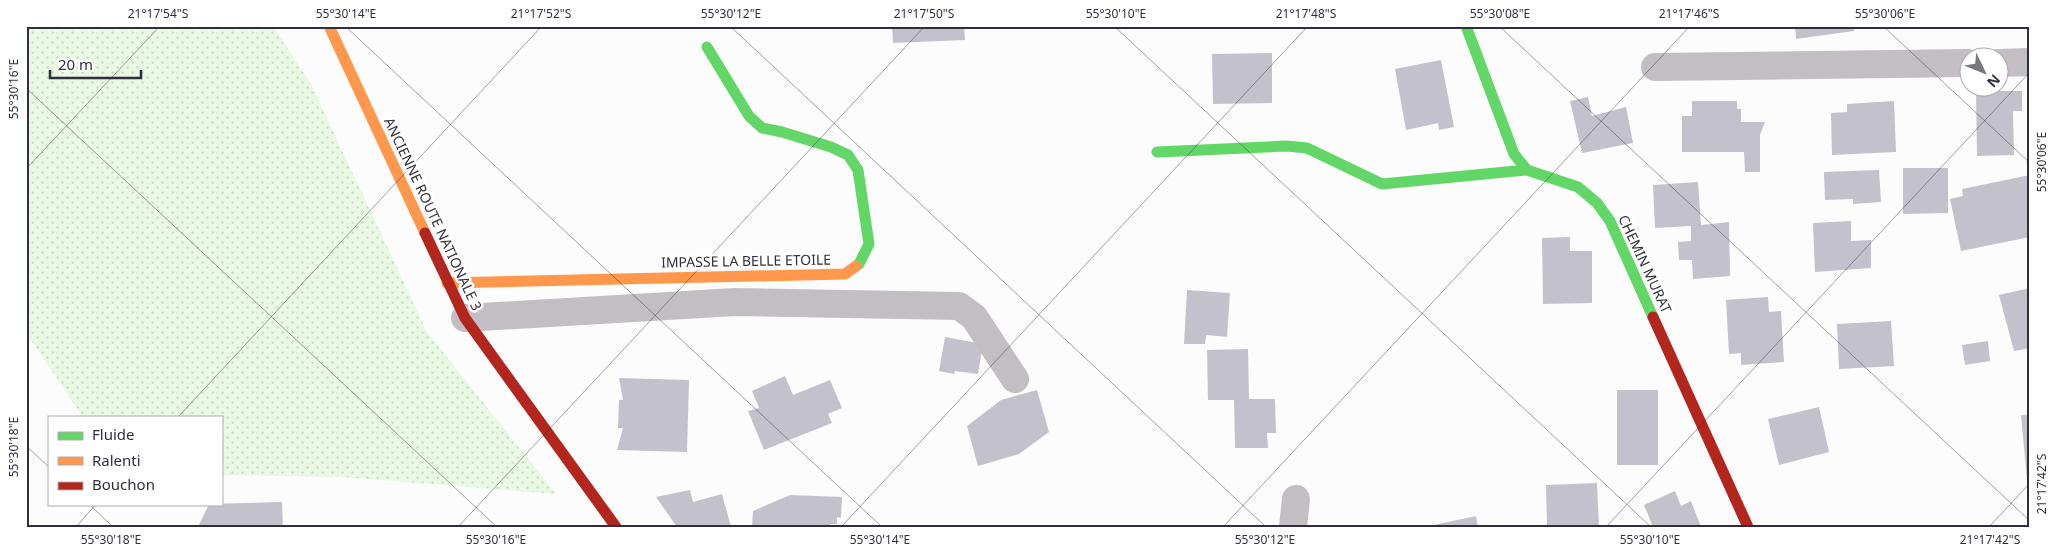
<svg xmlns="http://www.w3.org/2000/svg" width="2056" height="553" font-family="'Noto Sans',sans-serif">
	<defs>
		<pattern id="grass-dots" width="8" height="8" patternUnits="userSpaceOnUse" patternTransform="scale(1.25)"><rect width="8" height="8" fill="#e8f8e3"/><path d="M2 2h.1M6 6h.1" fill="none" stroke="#c7d5c4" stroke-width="1.8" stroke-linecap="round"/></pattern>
	</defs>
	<rect width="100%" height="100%" fill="#fcfcfc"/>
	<path fill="url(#grass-dots)" d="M26,26H273L311,84L427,332L556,494L342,477L221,475V417H83L26,333Z"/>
	<path fill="#c3c2cc" d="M892,26H964L965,40L893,43Z
		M1795,26H1854V31L1796,39Z
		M1272,53V103L1213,104L1212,54Z
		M1441,60L1454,127L1439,130L1438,123L1406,130L1395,69Z
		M1976,91H2022V111H2013L2014,155L1977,156Z
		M1588,97L1592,116L1626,107L1633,143L1582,153L1570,101Z
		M1692,101H1737V109H1741V122H1765L1760,135V172H1745L1744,152H1682V116H1692Z
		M1894,101L1896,152L1832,155L1831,113L1847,112V104Z
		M1903,168H1948V213L1903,214Z
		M1879,170L1881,202L1853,204V199L1825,200L1824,172Z
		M2030,175V237L1961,251L1950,199L1963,196L1962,189Z
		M1698,182L1701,225L1729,222L1730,276L1693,279L1692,260H1679L1678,242L1691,241V226L1655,228L1653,185Z
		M1851,221V241L1871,240V268L1815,272L1813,223Z
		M1570,237V251H1592V303L1543,304L1542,238Z
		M2030,288V348L2014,351L1999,295Z
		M1187,290L1230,293L1227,337L1206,335L1205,344H1184Z
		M1768,297L1769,312L1781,311L1784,362L1741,365V353L1729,354L1726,300Z
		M1891,321L1894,366L1839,369L1837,324Z
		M945,337L983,344L978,374L955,371L954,374L939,371Z
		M1988,341L1990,361L1965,365L1962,345Z
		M1248,349L1249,399H1275L1276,433H1267L1268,448H1235L1234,400H1208L1207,350Z
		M785,376L793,395L830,380L842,408L828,414L832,423L764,450L748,411L759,408L752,391Z
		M619,378L689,380L687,452L617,450L623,428H618L619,400H623Z
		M1037,390L1049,432L1019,454L978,466L967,426L1001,400Z
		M1617,390H1658V465H1617Z
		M1819,407L1829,452L1779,465L1768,419Z
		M2021,415H2030V480H2027Z
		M1597,483L1599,527H1547L1546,485Z
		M690,490L693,502L722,494L731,527H677L656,497Z
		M1675,491L1681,506L1691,501L1701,527H1653L1644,505Z
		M790,495L842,497L841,518L837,517V524H830V527H752L753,511Z
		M282,502L283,527H198L209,504Z
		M1476,516L1478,527H1429V526Z"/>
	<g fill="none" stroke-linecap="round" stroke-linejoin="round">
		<path stroke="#c3bec4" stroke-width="28" d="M1998,63L2030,62
			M1655,67L1968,63
			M465,318L735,302L959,306L974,317L1015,379
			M1293,527L1296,499"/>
		<path stroke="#63d668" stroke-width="11" d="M1466,26L1514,154L1527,170L1578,187L1597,203L1610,221L1653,317
			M707,47L749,116L762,128L782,132L831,147L848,155L858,170L869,244L859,264L856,266
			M1157,152L1286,146L1307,148L1382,184L1527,170"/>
		<path stroke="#ff974d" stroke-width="11" d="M329,26L425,233
			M447,283L845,274L856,266"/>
		<path stroke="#b3261e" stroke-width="11" d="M425,233L465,318L616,527
			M1653,317L1748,527"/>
	</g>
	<path fill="none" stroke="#312e3c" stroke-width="1" stroke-opacity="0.45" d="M345,26L882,527M730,26L1266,527M1114,26L1651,527M1499,26L2030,521M1883,26L2030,163M26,88L497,527M26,169L160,26M178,417L542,26M26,446L49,467M89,504L113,527M76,527L96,504M458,527L925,26M841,527L1308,26M1223,527L1690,26M1606,527L2030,72M1989,527L2030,483"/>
	<g text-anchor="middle" stroke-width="5" stroke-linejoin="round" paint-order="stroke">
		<g font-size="14" fill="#312e3c" stroke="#fff">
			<text transform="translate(433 214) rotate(65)" y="5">ANCIENNE ROUTE NATIONALE 3</text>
			<text transform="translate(746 261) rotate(-1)" y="5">IMPASSE LA BELLE ETOILE</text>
			<text transform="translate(1645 264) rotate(65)" y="5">CHEMIN MURAT</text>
		</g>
	</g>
	<rect width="2056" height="553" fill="none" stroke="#ffffff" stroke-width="55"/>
	<rect x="48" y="416" width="175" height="90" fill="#ffffff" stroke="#adabb1"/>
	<rect x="58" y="432" width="25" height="8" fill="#63d668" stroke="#adabb1"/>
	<text x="92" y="440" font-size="15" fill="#312e3c">Fluide</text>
	<rect x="58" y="457" width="25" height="8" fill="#ff974d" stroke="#adabb1"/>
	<text x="92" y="466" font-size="15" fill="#312e3c">Ralenti</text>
	<rect x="58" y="482" width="25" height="8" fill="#b3261e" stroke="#adabb1"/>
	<text x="92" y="490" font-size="15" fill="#312e3c">Bouchon</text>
	<g transform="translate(1984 72) rotate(133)"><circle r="24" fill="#ffffff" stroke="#adabb1"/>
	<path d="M0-4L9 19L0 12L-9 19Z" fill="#78767f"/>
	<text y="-8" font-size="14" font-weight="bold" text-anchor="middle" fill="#312e3c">N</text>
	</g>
	<path d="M50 70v8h91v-8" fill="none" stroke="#312e3c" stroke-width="2.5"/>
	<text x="58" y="70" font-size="15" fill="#312e3c" stroke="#ffffff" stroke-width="4" paint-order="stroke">20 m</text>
	<rect x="28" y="28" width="2000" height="498" fill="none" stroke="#312e3c" stroke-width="2"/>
	<g font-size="12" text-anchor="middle" fill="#312e3c">
		<text x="158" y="18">21°17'54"S</text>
		<text x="346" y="18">55°30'14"E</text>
		<text x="541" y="18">21°17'52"S</text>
		<text x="731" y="18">55°30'12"E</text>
		<text x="924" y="18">21°17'50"S</text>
		<text x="1116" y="18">55°30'10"E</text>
		<text x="1306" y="18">21°17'48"S</text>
		<text x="1500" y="18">55°30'08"E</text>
		<text x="1689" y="18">21°17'46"S</text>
		<text x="1885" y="18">55°30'06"E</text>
		<text transform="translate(14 89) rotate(-90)" y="4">55°30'16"E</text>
		<text transform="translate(2042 162) rotate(-90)" y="4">55°30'06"E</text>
		<text transform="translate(14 447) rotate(-90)" y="4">55°30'18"E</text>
		<text transform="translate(2042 484) rotate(-90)" y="4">21°17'42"S</text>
		<text x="111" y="544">55°30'18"E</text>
		<text x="496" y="544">55°30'16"E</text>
		<text x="880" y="544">55°30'14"E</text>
		<text x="1265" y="544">55°30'12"E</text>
		<text x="1650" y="544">55°30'10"E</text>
		<text x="1990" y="544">21°17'42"S</text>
	</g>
</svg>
